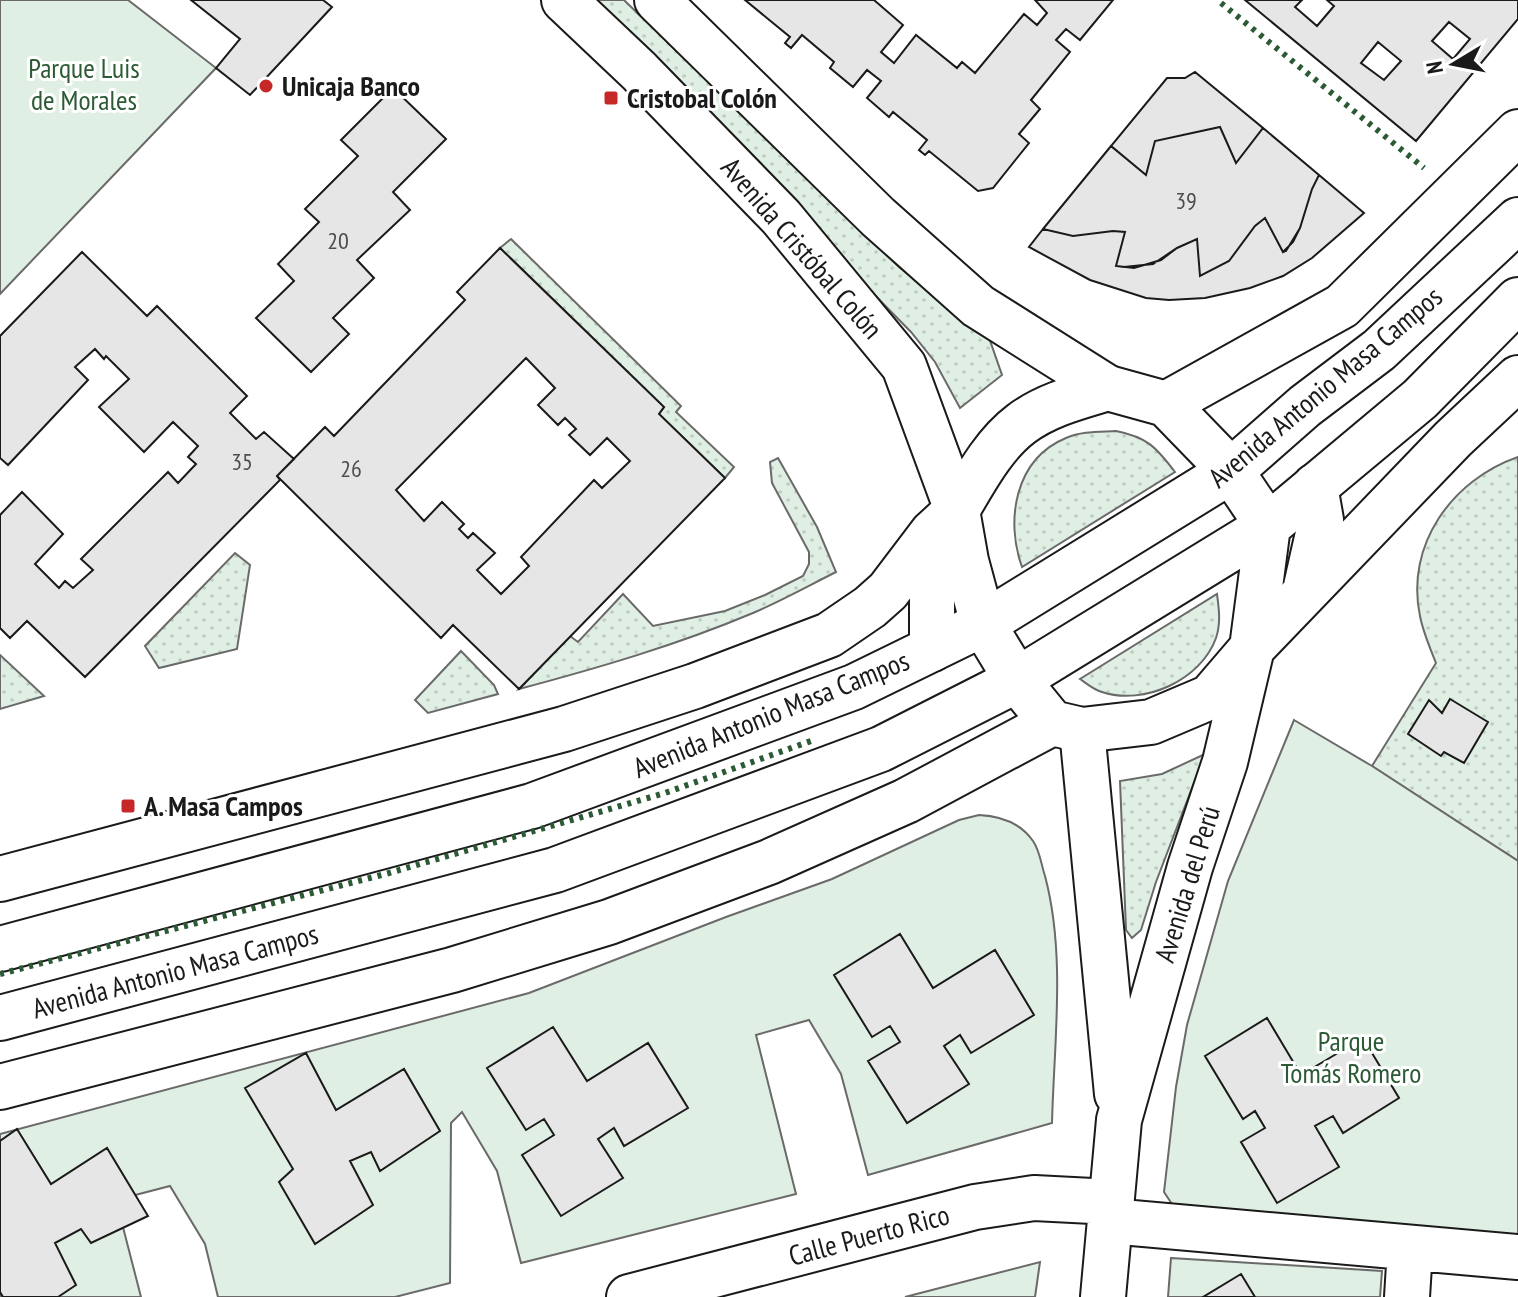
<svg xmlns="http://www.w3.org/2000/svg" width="1518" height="1297" font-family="'PT Sans Narrow',sans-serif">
	<defs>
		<pattern id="grass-dots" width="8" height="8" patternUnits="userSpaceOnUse" patternTransform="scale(2)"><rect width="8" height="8" fill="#e0efe3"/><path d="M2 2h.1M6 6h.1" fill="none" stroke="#c0ccc2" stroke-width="1.8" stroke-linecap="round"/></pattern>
	</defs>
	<rect width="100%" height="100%" fill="#fff"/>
	<path fill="url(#grass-dots)" stroke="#6a6a6a" stroke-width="2" d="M585,0H624L899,267L944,304L988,335L1002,375L960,408L935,362L911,332Z
		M511,239L681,406L676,412L734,467L725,478L659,414L664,407L500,248Z
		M1116,431C1147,437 1156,447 1175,472L1022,567C1005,520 1015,459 1066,438C1082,431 1100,432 1116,431Z
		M1518,457V861L1372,766L1436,663C1430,648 1423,632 1420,616C1405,545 1452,480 1518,457Z
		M778,458L817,527L836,572C808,586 781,601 753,613C677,645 598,668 519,689L570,636L578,642L623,594L653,626L725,611L765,595L803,576L809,564V552L772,483L770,462Z
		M235,553L250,565L237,649L159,668L145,646Z
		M1217,594C1219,609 1221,623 1216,638C1201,680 1144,706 1102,692C1094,690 1087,684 1080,679Z
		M461,651L494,685L498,694L428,713L415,700Z
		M0,655L44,696L0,709Z
		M1205,754L1156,882L1141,930L1132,938L1126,930L1120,781L1162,774Z"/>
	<path fill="#e0efe3" stroke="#6a6a6a" stroke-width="2" d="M0,0H128L216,68L0,294Z
		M1294,720L1372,766L1518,861V1237L1176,1210L1164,1192L1176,1087L1187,1025L1228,881Z
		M979,815C1000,816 1020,822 1033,841C1040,851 1041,864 1045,876C1066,955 1054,1042 1052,1123L868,1175L841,1074L809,1020L756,1035L796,1194L521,1263L497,1171L462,1112L451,1123L450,1283L395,1297H218L205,1244L170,1186L116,1200L141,1297H0V1134L529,993L726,917L832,879L959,820Z
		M1171,1258L1382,1271L1380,1297H1168Z
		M1040,1262L1035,1297H905Z"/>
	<path fill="#e6e6e6" stroke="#1a1a1a" stroke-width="2" fill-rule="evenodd" d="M191,0H323L332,7L250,95L216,68L240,39Z
		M745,0H874L903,25L881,52L894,63L916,35L957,68L962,62L975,73L1024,14L1037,25L1047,13L1035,0H1113L1080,40L1066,29L1056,40L1070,52L1031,100L1040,109L1019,134L1029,143L993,188L978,191L929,151L925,155L919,150L927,140L893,112L889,117L867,98L881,81L867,70L853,87L830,68L834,62L802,35L791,48L785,43L790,37Z
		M1245,0H1302L1295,7L1317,26L1334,6L1327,0H1518V19L1416,141ZM1449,22L1470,39L1453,59L1432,41ZM1378,42L1401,61L1384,80L1361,63Z
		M1195,72L1263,128L1236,163L1220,127L1155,141L1146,175L1111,146L1167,78H1185Z
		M393,88L446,139L393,192L410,210L357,260L374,278L333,318L349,334L311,372L256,318L294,281L278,264L319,222L305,209L358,156L341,140Z
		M1220,127L1236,163L1263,128L1319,175L1312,189L1300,228L1293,242L1283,252L1265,218L1255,226L1229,261L1200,276L1197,239L1177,248L1153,264L1124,267L1116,266L1125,232L1113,231L1073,236L1043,229L1111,146L1146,175L1155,141Z
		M1319,175L1364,213L1312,258L1283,276L1250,288L1205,298L1169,300L1146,298L1090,280L1029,247L1043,229L1073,236L1113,231L1125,232L1116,266L1134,268L1161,260L1177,248L1197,239L1200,276L1229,261L1255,226L1265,218L1283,252L1286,251L1300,228L1312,189Z
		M500,248L664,407L659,414L725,478L519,689L453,625L441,638L277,476L325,427L334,436L465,300L457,292ZM526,358L555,388L538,405L558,425L565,418L576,429L569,435L590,455L607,438L630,461L602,488L594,480L521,557L529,566L501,594L477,570L495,553L473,533L468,538L459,529L464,524L442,502L424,521L396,490Z
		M82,252L147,316L157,306L247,396L230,413L256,439L264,432L294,459L277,476L280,480L85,677L27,621L10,638L0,628V515L22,492L63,534L35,564L59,588L65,581L73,588L93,570L81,559L168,472L178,483L196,464L188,457L198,446L173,422L144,452L99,407L129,379L106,356L104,359L95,349L75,367L88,380L8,465L0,458V336Z
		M1450,699L1488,722L1464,763L1444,752L1441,756L1408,734L1429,700L1442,713Z
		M900,934L933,988L995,950L1034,1015L971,1053L960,1035L944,1046L969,1084L907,1123L868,1061L900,1042L890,1026L872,1037L834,975Z
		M1267,1018L1301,1075L1363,1038L1399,1098L1343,1133L1333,1116L1315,1126L1339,1167L1277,1203L1241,1142L1265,1128L1255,1111L1243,1119L1205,1056Z
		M553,1027L587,1081L648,1043L688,1108L624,1146L614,1128L598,1139L623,1178L561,1216L522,1155L554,1135L544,1119L526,1130L487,1068Z
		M306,1053L336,1110L404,1069L440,1131L380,1171L371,1152L350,1161L373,1205L315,1244L279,1182L293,1169L245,1088Z
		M17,1129L51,1184L107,1148L148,1216L91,1243L81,1229L55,1243L76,1285L58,1297H3L0,1292V1141Z
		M1241,1274L1255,1297H1203Z"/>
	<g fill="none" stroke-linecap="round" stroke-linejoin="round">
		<defs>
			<path id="street" d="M657,0L878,217L978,306L1108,388
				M1166,404L1342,306L1518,132
				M1305,591L1321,520L1315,486
				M932,649V533
				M1082,730L1117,1094
				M0,879L564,729L695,686L829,635L870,607L888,591L932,533L957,510L904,366L781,217L639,71L564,0
				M0,1087L452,970L609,922L769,862L906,801L1052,723
				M1110,1221L1518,1257
				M629,1297L975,1207L1034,1198L1112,1202
				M1103,1297L1119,1120L1190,867L1225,762L1252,648L1453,439L1518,378
				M1407,1297L1410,1249"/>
			<path id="highway" d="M1108,388L1166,404L1231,471L1268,526L1252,648L1210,697L1151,722L1082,730L1052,723L1017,680L983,624L966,561L957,510C975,480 993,445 1021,424C1046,405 1078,397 1108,388Z
				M0,949L532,806L854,687L983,624L1231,471L1305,406L1379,350L1518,220
				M0,1018L555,870L881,749L1017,680L1268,526L1420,399L1518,300"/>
		</defs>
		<use href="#street" stroke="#1a1a1a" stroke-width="48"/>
		<use href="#highway" stroke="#1a1a1a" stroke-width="48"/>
		<use href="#street" stroke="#fff" stroke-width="44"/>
		<use href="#highway" stroke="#fff" stroke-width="44"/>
		<path stroke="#2b5a34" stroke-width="6" stroke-dasharray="4 6" stroke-linecap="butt" d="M1221,3L1424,168
			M0,974L389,873L665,793L811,741"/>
	</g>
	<g fill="#c62828" stroke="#fff" stroke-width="3">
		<circle cx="266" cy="86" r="8"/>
		<rect x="603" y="90" width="16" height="16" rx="4"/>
		<rect x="120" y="798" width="16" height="16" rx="4"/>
	</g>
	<g text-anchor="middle" stroke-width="6" stroke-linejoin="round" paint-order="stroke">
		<g font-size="24" fill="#4d4d4d">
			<text x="1186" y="209">39</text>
			<text x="338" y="249">20</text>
			<text x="242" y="470">35</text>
			<text x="351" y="477">26</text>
		</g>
		<g font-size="28" fill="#2b5a34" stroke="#fff">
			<text x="84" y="78">Parque Luis<tspan x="84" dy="32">de Morales</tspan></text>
			<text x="1351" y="1051">Parque<tspan x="1351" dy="32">Tomás Romero</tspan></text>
		</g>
		<g font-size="28" font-weight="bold" fill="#1a1a1a" stroke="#fff" text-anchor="start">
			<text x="282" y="96">Unicaja Banco</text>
			<text x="627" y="108">Cristobal Colón</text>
			<text x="144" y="816">A. Masa Campos</text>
		</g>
		<g font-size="28" fill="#1a1a1a" stroke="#fff">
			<text transform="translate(802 248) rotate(49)" y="10">Avenida Cristóbal Colón</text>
			<text transform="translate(1325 387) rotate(-40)" y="10">Avenida Antonio Masa Campos</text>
			<text transform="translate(771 714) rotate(-22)" y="10">Avenida Antonio Masa Campos</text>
			<text transform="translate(1187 884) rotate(-73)" y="10">Avenida del Perú</text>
			<text transform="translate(175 971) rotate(-15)" y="10">Avenida Antonio Masa Campos</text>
			<text transform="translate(869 1235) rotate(-15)" y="10">Calle Puerto Rico</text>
		</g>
	</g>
	<g transform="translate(1454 64) rotate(260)" stroke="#ffffff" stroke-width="6" paint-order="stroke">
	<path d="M0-6L14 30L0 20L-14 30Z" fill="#1a1a1a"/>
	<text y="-12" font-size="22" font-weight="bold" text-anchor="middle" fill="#1a1a1a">N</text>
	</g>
</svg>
